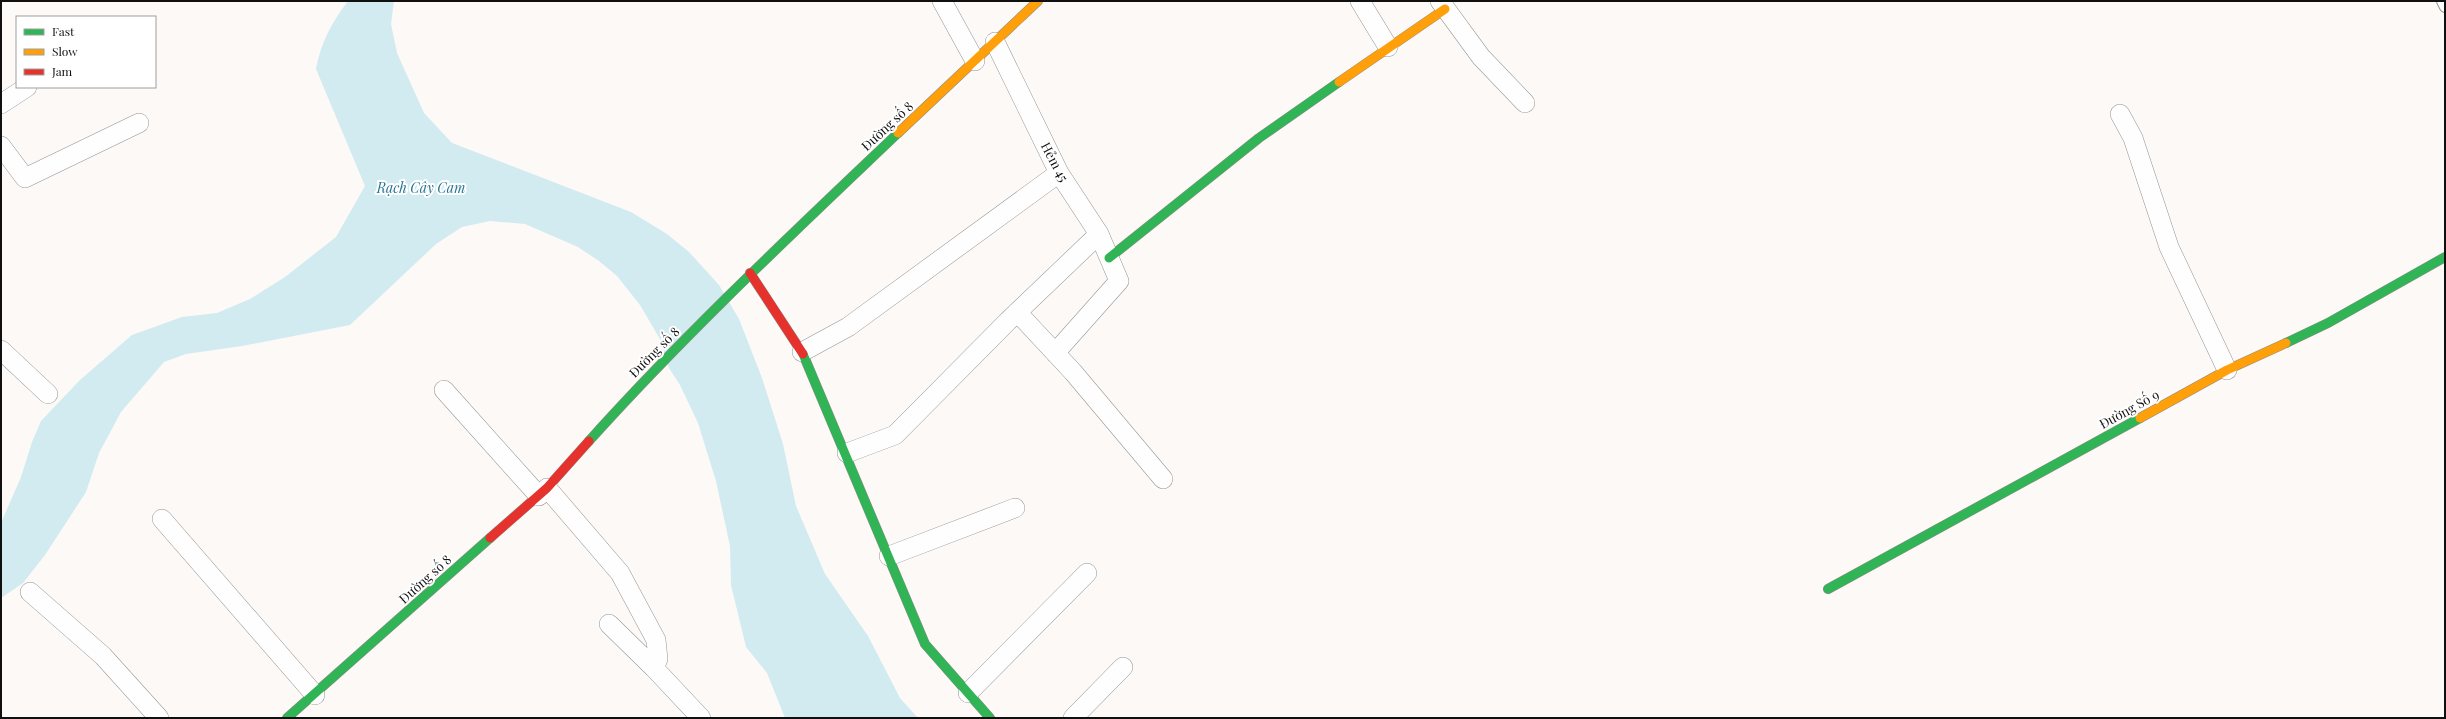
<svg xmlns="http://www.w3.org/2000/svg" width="2446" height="719" font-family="'Playfair Display',serif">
	<rect width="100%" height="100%" fill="#fcf9f6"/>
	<path fill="#d1ebf1" d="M348,1H394L391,24L397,53L424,113L452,143L631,212L667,234L689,252L719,285L739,319L762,378L783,444L796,506L825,574L868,636L900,698L918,718H785L767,673L746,647L731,585L730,546L716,481L698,423L680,385L669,368L660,339L640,305L617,276L599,261L578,247L525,224L490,221L462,227L436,244L350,325L242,346L186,354L164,362L121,412L99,453L86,492L45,555L23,583L1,598V523L21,477L32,442L41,421L80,380L132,335L182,317L217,313L250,299L285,277L336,237L365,186L316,69C321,42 332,22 348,1Z"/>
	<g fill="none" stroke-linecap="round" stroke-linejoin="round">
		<defs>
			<path id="lane" d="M2442,1L2445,7"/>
			<path id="street" d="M942,1L975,61
				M1360,1L1388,47
				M1440,1L1481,57L1525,103
				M995,42L1059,173L1099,234L1119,281L1055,353
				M1,104L27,87
				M2120,114L2133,138L2169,247L2227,370
				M1,146L25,178L139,123
				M1017,312L1073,372L1163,479
				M1,350L48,394
				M802,352L848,327L1059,173
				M444,390L539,496
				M847,453L895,435L1008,321L1099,234
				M547,488L620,573L656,640L658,659L654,668L701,718
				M162,519L315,695
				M889,556L1015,508
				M30,592L103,656L159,718
				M609,624L654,668
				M968,693L1087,573
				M1073,718L1123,667"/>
			<path id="fast" d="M1109,258L1259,138L1339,82
				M2286,343L2328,323L2445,257
				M803,354L925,644L990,718
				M589,441C687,332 793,233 898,133
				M1828,589L2140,418
				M287,718L490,538"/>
			<path id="slow" d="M1339,82L1445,9
				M898,133L1038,1
				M2140,418L2227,370L2286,343"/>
			<path id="jam" d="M750,273L803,354
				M490,538L547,488L589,441"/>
		</defs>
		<use href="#lane" stroke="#969594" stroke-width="12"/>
		<use href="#street" stroke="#969594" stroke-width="20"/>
		<use href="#fast" stroke="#8d8c8a" stroke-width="10"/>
		<use href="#slow" stroke="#8d8c8a" stroke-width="10"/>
		<use href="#jam" stroke="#8d8c8a" stroke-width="10"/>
		<use href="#lane" stroke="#fffefe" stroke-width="10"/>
		<use href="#street" stroke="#fffefe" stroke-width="19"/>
		<use href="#fast" stroke="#30b455" stroke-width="9"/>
		<use href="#slow" stroke="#ff9f0a" stroke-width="9"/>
		<use href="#jam" stroke="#e5322d" stroke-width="9"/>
	</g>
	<g text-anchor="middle" stroke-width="4" stroke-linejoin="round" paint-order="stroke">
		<g font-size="13" fill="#101010" stroke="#fff">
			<text transform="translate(887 126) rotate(-43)" y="5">Đường số 8</text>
			<text transform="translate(1055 162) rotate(62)" y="5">Hẻm 45</text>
			<text transform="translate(654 352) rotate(-45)" y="5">Đường số 8</text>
			<text transform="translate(2129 409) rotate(-29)" y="5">Đường Số 9</text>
			<text transform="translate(425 579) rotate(-42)" y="5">Đường số 8</text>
		</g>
		<g font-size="14" font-style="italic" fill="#287593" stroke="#fff">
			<text x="421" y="193">Rạch Cây Cam</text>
		</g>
	</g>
	<rect width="2446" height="719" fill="none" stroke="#101010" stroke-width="4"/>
	<rect x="16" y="16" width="140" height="72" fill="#ffffff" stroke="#9f9f9f"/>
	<rect x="24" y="29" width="20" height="6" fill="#30b455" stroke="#9f9f9f"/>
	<text x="52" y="36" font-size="12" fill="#101010">Fast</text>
	<rect x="24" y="49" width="20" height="6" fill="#ff9f0a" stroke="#9f9f9f"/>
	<text x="52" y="56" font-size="12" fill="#101010">Slow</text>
	<rect x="24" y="69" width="20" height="6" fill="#e5322d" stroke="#9f9f9f"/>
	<text x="52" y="76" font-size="12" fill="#101010">Jam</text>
</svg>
